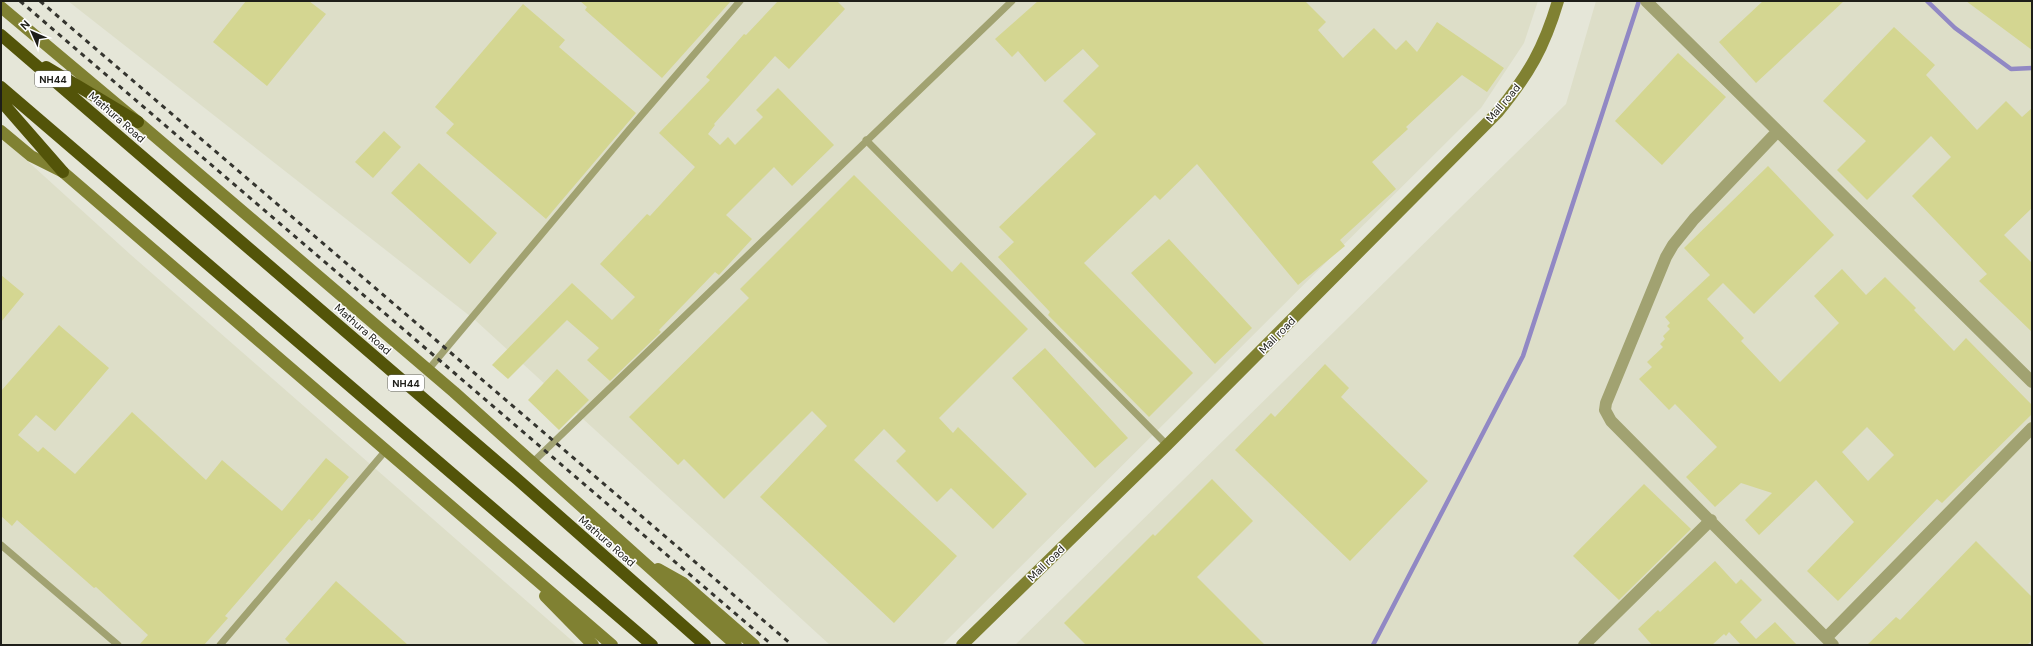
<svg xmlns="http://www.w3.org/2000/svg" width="2033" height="646" font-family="'DM Sans',sans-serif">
	<rect width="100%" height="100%" fill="#e5e6d8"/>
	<path fill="#dddec8" d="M68,1H1538L1524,43L1481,108L942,645H830L475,320Z
		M1596,1H2032V645H1015L1566,104Z
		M1,137L131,255L577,645H1Z"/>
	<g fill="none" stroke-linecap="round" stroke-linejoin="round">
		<path stroke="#9188c4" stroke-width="4.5" d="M1927,1L1955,28L2011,69L2032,68
			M1373,645L1523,356L1639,1"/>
	</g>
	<path fill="#d4d691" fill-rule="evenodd" d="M246,1H309L326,14L267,86L213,42Z
		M580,1H731L662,78L585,10L587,7Z
		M778,1H837L845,9L789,69L775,56L714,124L715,125L708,134L720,145L728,137L735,145L763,117L756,110L778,88L834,145L792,186L774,167L726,215L752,239L719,275L715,272L659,330L661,332L610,381L587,360L599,348L567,320L508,379L492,365L572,283L612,320L635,297L600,264L647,214L650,216L695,167L659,133L710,80L706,77L744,34L746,35Z
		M1038,1H1305L1326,22L1318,30L1343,58L1374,28L1396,50L1406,40L1417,52L1437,22L1504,68L1487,92L1462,75L1406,127L1408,129L1372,162L1396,189L1340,240L1345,246L1298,285L1197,164L1160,200L1155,195L1084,263L1193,373L1149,417L1048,315L1050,312L998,257L1014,242L999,227L1096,134L1063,101L1099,66L1083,49L1045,82L1018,51L1012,57L995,39Z
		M1763,1H1844L1756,83L1719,42Z
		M1966,1H2032V50Z
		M523,4L565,40L559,47L636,113L546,219L446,133L454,124L435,107Z
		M1894,27L1935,65L1926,75L1977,130L2006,101L2022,117L2032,108V208L2004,235L2032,263V332L1979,281L1987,274L1912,196L1951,157L1931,136L1867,200L1837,170L1866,141L1823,101Z
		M1678,53L1726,97L1662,165L1615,121Z
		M384,131L401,147L373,178L355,162Z
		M419,163L497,233L470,264L391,193Z
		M1768,166L1834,235L1754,314L1723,283L1707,299L1744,338L1741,341L1780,382L1839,323L1814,296L1842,269L1866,295L1885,277L1916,308L1914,310L1954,351L1966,338L2032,405V414L1942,503L1937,499L1838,601L1807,571L1854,522L1816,480L1759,535L1745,520L1772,493L1741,483L1715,507L1686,477L1717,447L1675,404L1669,410L1639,379L1652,367L1647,362L1663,347L1660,344L1665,339L1663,336L1670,329L1667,326L1670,323L1665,317L1710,275L1684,248ZM1867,427L1894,455L1868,481L1842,452Z
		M854,175L952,272L961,262L1028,329L939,418L953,433L958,427L1027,494L993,529L951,488L937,502L896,461L906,451L884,429L854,460L957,556L894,623L760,497L827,426L812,411L724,499L684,459L678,465L629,417L749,298L740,289Z
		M1169,239L1252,328L1215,364L1131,273Z
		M1,275L24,294L1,322Z
		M59,325L109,368L55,431L36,415L18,435L38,452L43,447L75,474L132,412L206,480L222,460L282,511L326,458L349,477L312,521L309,519L225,616L228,618L204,645H139L148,635L96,587L94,588L17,520L12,526L1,516V391Z
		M1045,348L1128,438L1095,468L1012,378Z
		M1325,364L1349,388L1341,397L1428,481L1350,561L1235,450L1271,413L1275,417Z
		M557,369L589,400L559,430L528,400Z
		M1212,479L1253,521L1197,577L1265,645H1086L1064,623L1153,534L1155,536Z
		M1644,484L1691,529L1619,600L1573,556Z
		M1976,541L2032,597V640L2027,645H1867L1896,617L1900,620Z
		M1715,561L1736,584L1741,579L1762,600L1740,622L1756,639L1775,622L1797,645H1741L1729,632L1726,636L1724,634L1712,645H1652L1638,629L1658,610L1660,612Z
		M336,581L408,645H291L285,639Z"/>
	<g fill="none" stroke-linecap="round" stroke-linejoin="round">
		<path stroke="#a1a271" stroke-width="7" d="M866,140L1167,445
			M428,370L628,131L740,1
			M532,463L1012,1
			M1,545L118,645
			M220,645L387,449"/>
		<path stroke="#a1a271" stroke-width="12" d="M1646,1L2032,382
			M1778,131L1694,219L1673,245L1666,257L1606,403L1605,410L1611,421L1833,645
			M1826,638L2032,428
			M1584,645L1711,520"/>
		<path stroke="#808132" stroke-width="12" d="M1,7L138,122L454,392L736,645
			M1,131L31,156L63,172L612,645
			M658,569L683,583L754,645
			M545,596L593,645
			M962,645L1167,445L1498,112C1529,74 1544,48 1558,1"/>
		<path stroke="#535409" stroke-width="12" d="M1,35L517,479L705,645
			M46,67L138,122
			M1,87L652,645
			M1,101L63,172"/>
		<path stroke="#35352f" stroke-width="3" stroke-dasharray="5 5" stroke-linecap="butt" d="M20,1L772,645
			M40,1L792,645"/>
	</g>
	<g text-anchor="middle" stroke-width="3" stroke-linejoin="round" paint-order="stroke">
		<g fill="#fff" stroke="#62625e" stroke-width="1">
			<rect x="35" y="71" width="36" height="16" rx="3"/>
			<rect x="388" y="375" width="36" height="16" rx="3"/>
		</g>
		<g font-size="10" font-weight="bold" fill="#1e1e19">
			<text x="53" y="83">NH44</text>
			<text x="406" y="387">NH44</text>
		</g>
		<g font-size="11" fill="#1e1e19" stroke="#fff">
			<text transform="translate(1503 103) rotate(-50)" y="4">Mall road</text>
			<text transform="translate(117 117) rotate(41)" y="4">Mathura Road</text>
			<text transform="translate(363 329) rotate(41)" y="4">Mathura Road</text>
			<text transform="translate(1277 335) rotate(-45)" y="4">Mall road</text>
			<text transform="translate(607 541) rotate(41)" y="4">Mathura Road</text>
			<text transform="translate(1046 563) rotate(-44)" y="4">Mall road</text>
		</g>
	</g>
	<rect width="2033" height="646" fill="none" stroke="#1e1e19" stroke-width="4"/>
	<g transform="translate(32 32) rotate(315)" stroke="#ffffff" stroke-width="3" paint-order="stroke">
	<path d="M0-3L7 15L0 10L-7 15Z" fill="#1e1e19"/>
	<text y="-6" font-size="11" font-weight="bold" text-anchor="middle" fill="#1e1e19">N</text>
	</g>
</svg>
